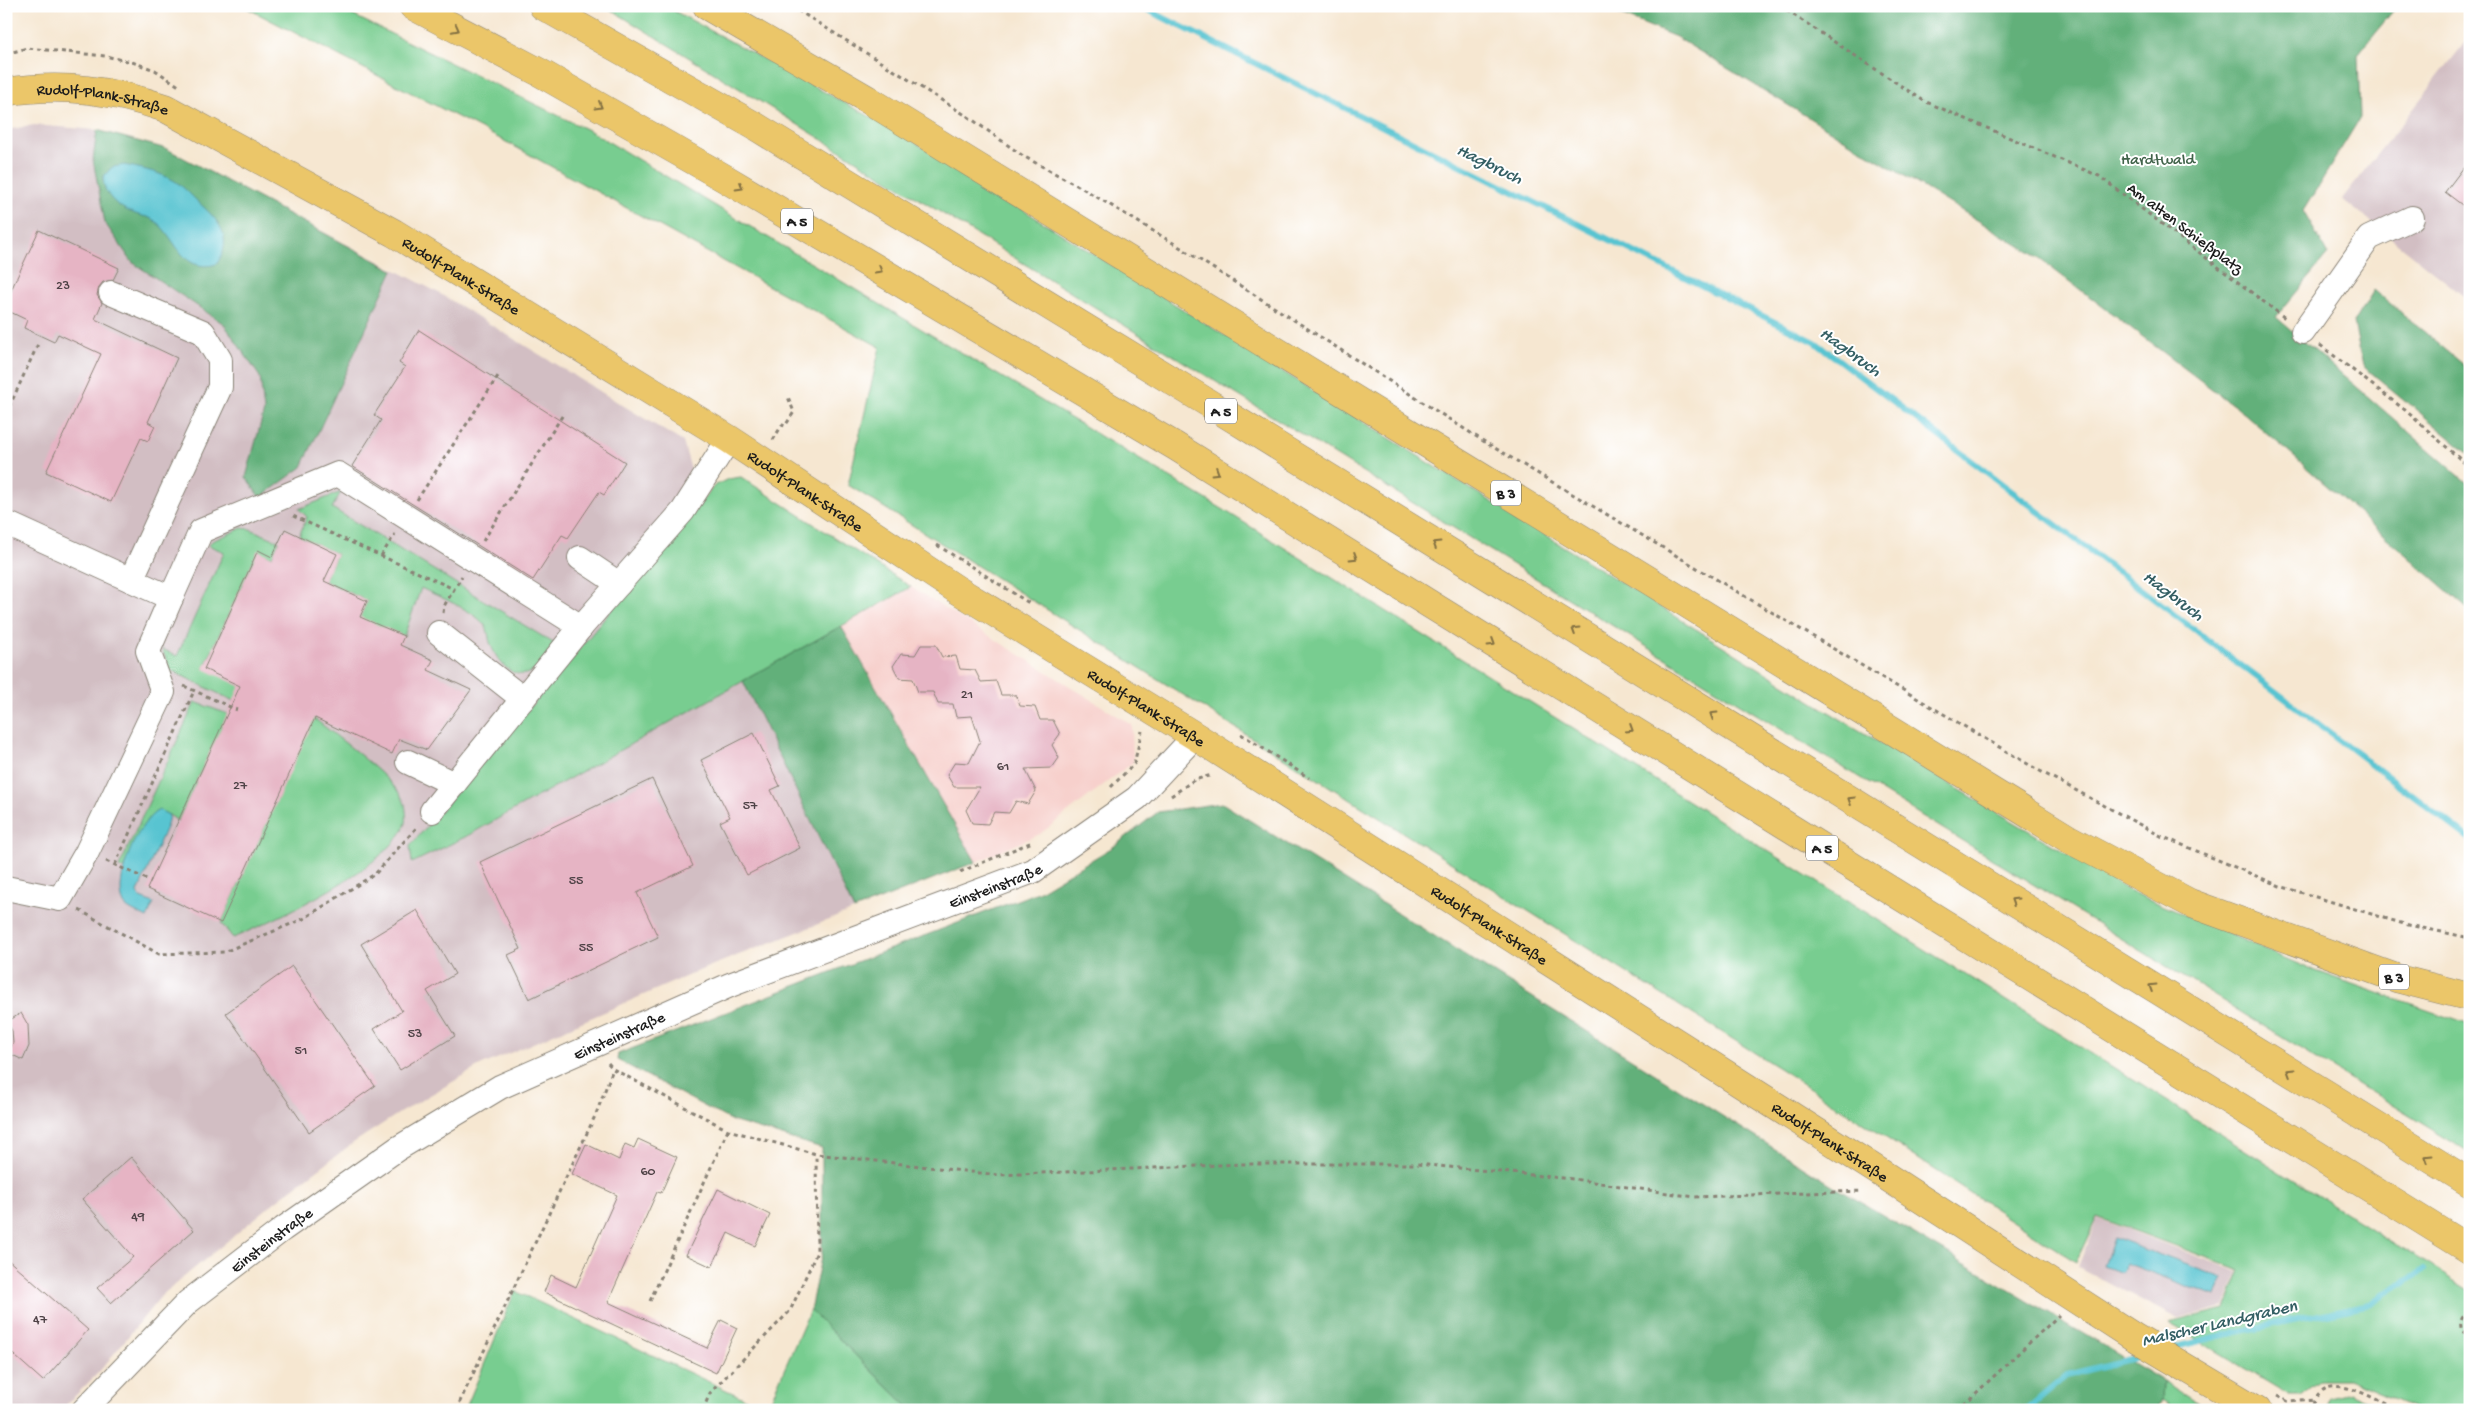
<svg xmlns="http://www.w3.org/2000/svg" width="2476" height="1416" font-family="'Gochi Hand',sans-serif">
	<rect width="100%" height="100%" fill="#fff"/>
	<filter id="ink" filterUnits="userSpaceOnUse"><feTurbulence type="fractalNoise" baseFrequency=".02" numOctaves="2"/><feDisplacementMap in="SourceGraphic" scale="10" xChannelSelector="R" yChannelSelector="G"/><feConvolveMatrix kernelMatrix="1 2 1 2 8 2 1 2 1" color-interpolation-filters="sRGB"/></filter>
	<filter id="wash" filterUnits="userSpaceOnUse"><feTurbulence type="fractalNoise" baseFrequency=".0096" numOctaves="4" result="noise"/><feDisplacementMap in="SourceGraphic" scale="20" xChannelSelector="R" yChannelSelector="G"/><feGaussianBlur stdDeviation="1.12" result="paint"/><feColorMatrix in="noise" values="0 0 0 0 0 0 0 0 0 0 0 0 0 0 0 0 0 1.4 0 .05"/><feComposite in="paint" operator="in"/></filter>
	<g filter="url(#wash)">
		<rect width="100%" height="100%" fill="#f6e7d1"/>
		<path fill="#f7d0cc" d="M911,587L1132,725L1133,762L1040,834L976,862L841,626Z"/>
		<path fill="#d2bec3" d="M2470,36V301L2342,199Z
			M34,125L97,130L167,149L437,292L683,442L692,473L684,489L674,502L691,517L552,682L412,863L467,836L743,681L854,910L708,967L480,1066L401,1112L353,1143L276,1201L162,1295L99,1372L61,1410H6V130Z
			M2097,1218L2238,1272L2224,1307L2178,1319L2078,1267Z"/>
		<path fill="#78cd90" stroke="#4a7456" d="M243,6H334L592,132L1224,510L2470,1291V1410H2418L2348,1380H2320L2300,1395H2289L2169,1323L2225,1309L2240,1270L2097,1217L2076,1262L1790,1075L848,485L880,347L512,145Z
			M605,6H665L895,130L1837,717L2132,892L2312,970L2470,1025V1153Z
			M741,477L911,587L467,836L412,863L410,846L552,682L714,486L728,479Z
			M341,492L332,508L555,644C550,651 544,664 537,669C516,684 498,664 491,645C488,639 489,629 484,624C471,609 439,597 421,588L404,636L359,618L367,601L324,581L337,554L299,536L307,517L299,509Z
			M242,528L250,529L279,541L272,557L258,551L204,668L247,689L240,704L170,670L162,649L177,656L224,552L208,545L212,541Z
			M195,702L228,714L178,821L169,815L139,834L123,869L119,867Z
			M314,718C336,737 398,780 405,804C406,809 407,819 406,823C392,866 274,920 233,938L221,923Z
			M515,1291L767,1409L810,1310L911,1410H465Z
			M2163,1381L2209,1410H2177L2162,1400Z
			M2349,1393L2388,1410H2327L2329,1398Z"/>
		<path fill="#62b07a" stroke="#3f664b" d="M1599,6H2397L2358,54L2360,118L2303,211L2328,254L2276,317L2470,485V611L2245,414L2033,254L1676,37Z
			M97,130L167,149L393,270L302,467L260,498L246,477L264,411L260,377L224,324L132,262L105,223L93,160Z
			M2374,290L2470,370V454L2363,366L2354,323Z
			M841,626L976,862L854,910L743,681Z
			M1222,803L1842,1191L2163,1381L2162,1400L2157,1410H911L810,1310L822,1253V1148L732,1121L623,1063L617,1060L618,1054L1038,892L1113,847L1158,812Z"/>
		<path fill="#58c4d1" stroke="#3a7076" d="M124,165C139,168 155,171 169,178C179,182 188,192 196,200C217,219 235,235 217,264C179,275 177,234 152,219C146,216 139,216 133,213C117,207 103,195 103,177L112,167Z
			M159,810L169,815L167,825L138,892L140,898L154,903L147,918C140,914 127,910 124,904C112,882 138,820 159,810Z
			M2114,1238L2223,1278L2216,1297L2126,1263L2122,1273L2104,1266Z"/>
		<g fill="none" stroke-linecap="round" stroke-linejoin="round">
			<path stroke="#58c4d1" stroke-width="6" d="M1140,6L1815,342L2470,839
				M2171,1348L2237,1332L2370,1304L2423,1270
				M2026,1410L2067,1375L2147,1355"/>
		</g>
		<g id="blocks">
			<path fill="#e6b4c4" d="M2470,159V211L2445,192Z
				M39,230L119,268L113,280L103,282L99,287L97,295L102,303L95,319L177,358L148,422L155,426L148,441L141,438L111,502L46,472L101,354L58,334L54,342L24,328L27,320L6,310V301Z
				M419,330L625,462L604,495L599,492L568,538L562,535L533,580L352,466L381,420L374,415L405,367L399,363Z
				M285,529L337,554L324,581L367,601L360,617L404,636L400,645L433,660L428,670L471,690L427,750L399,739L392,754L315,718L221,923L147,889L240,686L204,669L258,550L272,557Z
				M921,645H936L942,657L956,656L960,669L975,670L981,682L996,681L1001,695H1016L1020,706L1035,707L1040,720H1053L1060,734L1052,745L1059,758L1052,768L1025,769L1036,791L1028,804L1016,801L1009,813L994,812L988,824L972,823L966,810L980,787H954L947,775L955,762L969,763L980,741L972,716L956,717L953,704H938L933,692H918L913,679L899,678L893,666L901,654L915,655Z
				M754,733L780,786L771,790L800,848L747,875L720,822L730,817L701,760Z
				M652,779L693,866L637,893L658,937L529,999L508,955L521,949L480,862Z
				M417,910L455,974L427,991L455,1036L400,1070L374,1029L402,1011L361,944Z
				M292,966L375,1086L309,1132L226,1013Z
				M21,1013L28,1025L29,1046L23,1060L8,1053L13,1043L12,1031L7,1022Z
				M638,1139L677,1157L661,1193L657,1192L608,1302L707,1348L721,1320L737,1328L716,1373L544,1292L551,1275L576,1287L617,1195L572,1174L586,1144L619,1160L625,1144L634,1148Z
				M131,1157L194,1230L111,1303L97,1288L133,1257L82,1199Z
				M718,1189L770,1215L755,1246L728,1233L712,1267L686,1255Z
				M6,1258L88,1330L43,1381L6,1348Z"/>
		</g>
	</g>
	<g filter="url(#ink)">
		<use href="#blocks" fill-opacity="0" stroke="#898276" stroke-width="1"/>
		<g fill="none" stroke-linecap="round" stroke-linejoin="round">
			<defs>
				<g id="minor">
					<path d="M2303,332L2369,238L2412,218"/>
					<path d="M6,523L131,580L220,387V360L203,332L111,293"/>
					<path d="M580,558L619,584"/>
					<path d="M171,598L201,531L338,474L581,627"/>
					<path d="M439,633L523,699"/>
					<path d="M408,762L454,784"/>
					<path d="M432,811L581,627L683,511L729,439"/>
					<path d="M6,888L60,899L87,852L163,692L148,651L171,598L131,580"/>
					<path id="s1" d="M84,1410L188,1302L283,1229L397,1149L500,1087L730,985L1033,871L1137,798L1195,736"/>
				</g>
				<g id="major">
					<path d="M707,6L867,99L2069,839L2190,903L2399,979L2470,997"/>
					<path id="s2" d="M6,92C63,83 111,90 165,108L394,233L729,439L956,589L1195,736L1881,1173L2134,1337L2257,1410"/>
				</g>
				<path id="highway" d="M413,6L539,72L726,179L1175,446L2470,1250
					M543,6L755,126L1205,401L2470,1183"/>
			</defs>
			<use href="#minor" stroke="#898276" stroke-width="26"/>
			<use href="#major" stroke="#898276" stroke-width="29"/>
			<use href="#highway" stroke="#898276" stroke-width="29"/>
			<path stroke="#898276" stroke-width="3" stroke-dasharray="4 4" stroke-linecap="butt" d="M791,6L970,118L1023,156L1082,188L1178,246L1488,444L2038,770L2161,836L2280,886L2404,924L2470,938
				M1780,6L1924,101L2099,176L2285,318
				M6,54L27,48L105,56L132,62L155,70L179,86
				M2320,345L2405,410L2470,468
				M6,414L38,344
				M773,440L782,425L785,426L794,412L788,397
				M417,500L500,373
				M293,516L454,589
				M483,541L564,413
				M937,545L1029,603
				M381,556L395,534
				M443,613L444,606L462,576
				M184,686L237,710
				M1241,734L1309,778
				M1111,787L1134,764L1142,731
				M1171,796L1194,780L1212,775
				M106,861L151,881
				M115,865L194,691
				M960,872L1032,842
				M79,910L159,954L224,952L303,919L375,874L418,826
				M608,1063L613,1069L728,1130L816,1154L998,1175L1242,1164H1417L1573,1179L1695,1197L1863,1191
				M650,1301L728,1130
				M2470,1312C2461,1316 2459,1322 2462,1331L2470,1336
				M2277,1396L2287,1401L2315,1399
				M456,1410L596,1114L613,1069
				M703,1410L710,1393L790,1311L817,1252L816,1154
				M1958,1410L2059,1315
				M2308,1410C2312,1403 2318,1392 2325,1389C2344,1379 2380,1402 2398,1410"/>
			<use href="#minor" stroke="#fff" stroke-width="24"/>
			<use href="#major" stroke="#ebc669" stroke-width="28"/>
			<use href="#highway" stroke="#ebc669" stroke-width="28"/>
		</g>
		<defs><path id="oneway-chevron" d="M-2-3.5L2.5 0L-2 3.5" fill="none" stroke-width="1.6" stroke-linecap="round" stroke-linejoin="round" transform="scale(1.25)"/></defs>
		<g stroke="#847142">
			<use href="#oneway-chevron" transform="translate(456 29) rotate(28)"/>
			<use href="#oneway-chevron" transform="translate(599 106) rotate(30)"/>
			<use href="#oneway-chevron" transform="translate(740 187) rotate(31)"/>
			<use href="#oneway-chevron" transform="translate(879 270) rotate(31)"/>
			<use href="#oneway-chevron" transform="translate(1216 472) rotate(32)"/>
			<use href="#oneway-chevron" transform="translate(1436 544) rotate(-148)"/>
			<use href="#oneway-chevron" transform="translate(1354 557) rotate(32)"/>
			<use href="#oneway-chevron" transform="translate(1575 630) rotate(-148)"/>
			<use href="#oneway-chevron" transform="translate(1492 643) rotate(32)"/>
			<use href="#oneway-chevron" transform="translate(1713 715) rotate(-148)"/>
			<use href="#oneway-chevron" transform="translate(1630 729) rotate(32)"/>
			<use href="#oneway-chevron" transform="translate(1851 800) rotate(-148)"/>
			<use href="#oneway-chevron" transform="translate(2014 901) rotate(-148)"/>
			<use href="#oneway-chevron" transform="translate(2152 987) rotate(-148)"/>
			<use href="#oneway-chevron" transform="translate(2290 1072) rotate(-148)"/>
			<use href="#oneway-chevron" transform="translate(2428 1158) rotate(-148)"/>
		</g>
	</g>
	<g text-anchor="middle" stroke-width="4" stroke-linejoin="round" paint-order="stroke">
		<g font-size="14" fill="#4e4246">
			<text x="63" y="289">23</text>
			<text x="967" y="698">21</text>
			<text x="1003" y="770">61</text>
			<text x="240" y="789">27</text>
			<text x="750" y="809">57</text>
			<text x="576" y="884">55</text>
			<text x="586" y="951">55</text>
			<text x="415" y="1037">53</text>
			<text x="301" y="1054">51</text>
			<text x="648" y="1175">60</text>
			<text x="138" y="1220">49</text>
			<text x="40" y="1323">47</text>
		</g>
		<g fill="#fff" stroke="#606060" stroke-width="1">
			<rect x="781" y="208.5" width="32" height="25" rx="4"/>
			<rect x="1205" y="398.5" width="32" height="25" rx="4"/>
			<rect x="1491" y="480.5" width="30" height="25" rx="4"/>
			<rect x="1806" y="835.5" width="32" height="25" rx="4"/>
			<rect x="2379" y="964.5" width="30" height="25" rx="4"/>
		</g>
		<g font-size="15" font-weight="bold" fill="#1c1c1c">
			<text x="797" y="226">A 5</text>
			<text x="1221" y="416">A 5</text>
			<text x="1506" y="498">B 3</text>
			<text x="1822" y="853">A 5</text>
			<text x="2394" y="982">B 3</text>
		</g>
		<g font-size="16" fill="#1c1c1c" stroke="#fff">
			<text dy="6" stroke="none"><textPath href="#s2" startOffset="98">Rudolf-Plank-Straße</textPath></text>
			<text transform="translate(2186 227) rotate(37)" y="6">Am alten Schießplatz</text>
			<text dy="6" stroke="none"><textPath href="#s2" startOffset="502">Rudolf-Plank-Straße</textPath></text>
			<text dy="6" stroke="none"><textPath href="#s2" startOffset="908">Rudolf-Plank-Straße</textPath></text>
			<text dy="6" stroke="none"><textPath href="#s2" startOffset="1312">Rudolf-Plank-Straße</textPath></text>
			<text dy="6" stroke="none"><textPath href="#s1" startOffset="1064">Einsteinstraße</textPath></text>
			<text dy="6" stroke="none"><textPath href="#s2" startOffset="1718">Rudolf-Plank-Straße</textPath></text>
			<text dy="6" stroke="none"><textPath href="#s1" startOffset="659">Einsteinstraße</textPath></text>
			<text dy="6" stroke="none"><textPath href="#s2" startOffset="2122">Rudolf-Plank-Straße</textPath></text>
			<text dy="6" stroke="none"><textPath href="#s1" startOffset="254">Einsteinstraße</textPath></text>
		</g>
		<g font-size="16" fill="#41634a" stroke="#fff">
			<text x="2158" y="164">Hardtwald</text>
		</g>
		<g font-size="18" font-style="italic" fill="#345f64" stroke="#fff">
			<text transform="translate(1490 163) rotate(26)" y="6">Hagbruch</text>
			<text transform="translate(1851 351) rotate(36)" y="6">Hagbruch</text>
			<text transform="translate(2174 595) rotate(37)" y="6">Hagbruch</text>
			<text transform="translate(2219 1322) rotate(-13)" y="6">Malscher Landgraben</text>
		</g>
	</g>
	<rect width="2476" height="1416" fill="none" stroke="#fff" stroke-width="25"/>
</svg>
